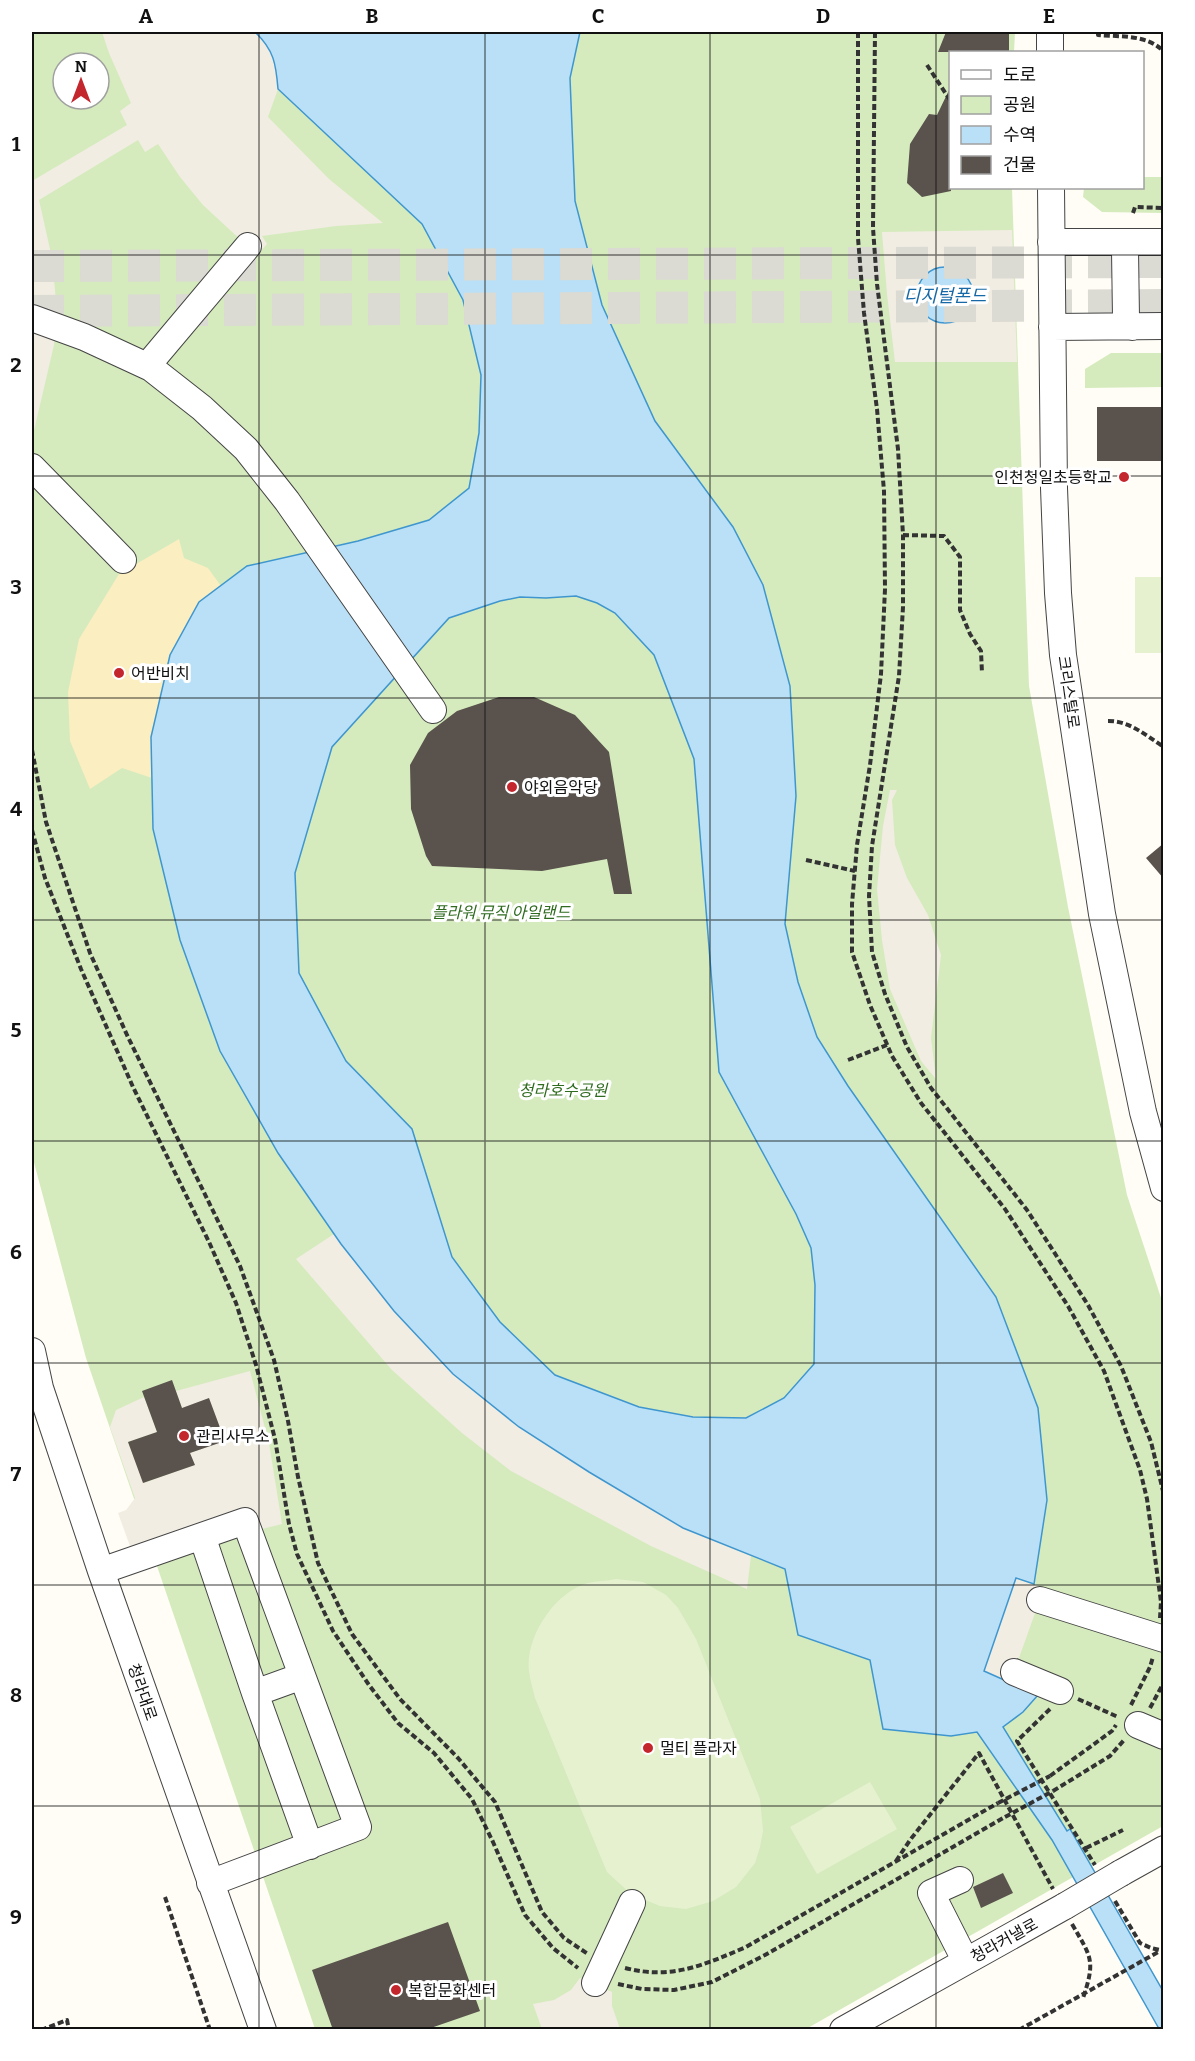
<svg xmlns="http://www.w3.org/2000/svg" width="1195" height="2061" font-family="Bitter,'Noto Sans KR',serif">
	<rect width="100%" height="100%" fill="#fffdf5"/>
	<path fill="#d5ebbd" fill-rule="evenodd" d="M32,32H1015L1014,52H950V188H1012L1029,686L1068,907L1127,1195L1163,1304V1826L806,2029H315L86,1358L32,1155ZM63,63H99V99H63Z
		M1143,177H1163V213L1102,212L1083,197L1084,188H1142Z
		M1111,353H1163V387L1085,388V369Z"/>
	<path fill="#fbeec1" d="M179,539L184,558L208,568L221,586L199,603L151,737L152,778L122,768L90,789L70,741L68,692L79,639L119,574Z"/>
	<path fill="#e6f2cf" d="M1135,577H1163V653H1135Z
		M616,1579L643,1582L666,1595L678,1608L696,1639L760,1799L763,1831L760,1847L755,1863L736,1887L713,1901L686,1909L660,1906L631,1894L607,1872L535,1698C533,1689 530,1680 529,1671C525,1637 555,1592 588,1583C597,1581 607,1581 616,1579Z
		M870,1782L897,1829L817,1874L790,1827Z"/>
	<path fill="#f1ede2" d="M102,32H255L267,43L276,64L278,89L268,117L329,179L383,223L336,226L262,236L267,244L257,255L203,205L180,177L158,144L145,152L138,140L39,200L52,258L57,312L54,345L32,439V181L127,125L120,111L131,103L109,53Z
		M1012,230L1017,362H895L887,294L882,232Z
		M890,790H897L892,800L895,845L907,878L928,915L941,955L931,1038L936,1079L921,1061L890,989L882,940L877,889L883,826Z
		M334,1234L394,1311L453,1374L519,1427L589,1472L683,1528L751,1556L747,1589L651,1546L511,1471L462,1433L392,1370L296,1259Z
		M250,1371L269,1443L282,1524L250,1532L131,1549L118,1513L126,1510L135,1498L110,1427L116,1410L144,1397L157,1432L128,1442L144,1483L194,1465L190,1453L224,1441L182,1408L176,1391Z
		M1016,1578L1044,1588L1010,1683L984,1671Z
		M580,1978L612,1992V2006L620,2029H542L533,2004L554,2000L571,1990Z"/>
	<path fill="#b9e0f7" stroke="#3f96cf" stroke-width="1.5" fill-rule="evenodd" d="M255,32H580L570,78L575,201L602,305L655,421L733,527L763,585L790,686L796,796L785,924L798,982L817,1037L848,1086L996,1297L1038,1408L1047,1500L1034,1584L1016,1578L984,1671L1038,1695L1023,1712L1003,1727L1067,1831L1070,1829L1163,1991V2029H1159L1158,2027L1052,1840L977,1732L951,1736L883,1729L870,1660L798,1635L785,1569L683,1528L589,1472L519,1427L453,1374L394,1311L341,1244L278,1153L220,1051L180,940L153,829L151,737L170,655L199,602L247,566L358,541L429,520L469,488L479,433L481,375L463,300L422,224L278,89C276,64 274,50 255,32ZM576,596L597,603L615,613L654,655L694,759L719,1072L796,1214L811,1248L815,1285L814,1364L784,1398L746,1418L693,1417L639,1407L555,1375L500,1322L452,1257L412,1129L346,1061L299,973L295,873L332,747L449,618L500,601L520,597L546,598Z
		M917 295a28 28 0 1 1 56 0a28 28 0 1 1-56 0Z"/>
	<path fill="#5a524d" d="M946,32H1009V52H938Z
		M951,86V191L922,197L907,183L910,144L929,114L937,115Z
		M1097,407H1164V461H1097Z
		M499,697H534L575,715L609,752L632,894H614L607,859L542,871L432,866L426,856L411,809L410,765L428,733L457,711Z
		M1164,843V879L1146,858Z
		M172,1380L182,1408L209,1398L225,1441L190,1453L195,1465L143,1483L128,1442L157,1432L142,1391Z
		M1003,1873L1013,1893L981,1908L973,1887Z
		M448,1922L480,2011L425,2030H333L312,1970Z"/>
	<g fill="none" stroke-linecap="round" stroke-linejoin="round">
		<path stroke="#dbdad3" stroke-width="32" stroke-dasharray="32 16" stroke-linecap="butt" d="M32,266L1164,262
			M32,311L1164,305"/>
		<defs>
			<path id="minor" d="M1050,32V52
				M1051,188L1054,488L1058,593L1063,655L1102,914L1143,1112L1164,1188
				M1051,242H1164
				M1130,242L1125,251L1126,317L1132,327
				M32,318L84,337L151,368L202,408L246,449L287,501L433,710
				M1052,327L1164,326
				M147,366L248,246
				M32,467L123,560
				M32,1351L40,1388L101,1571L263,2030
				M202,1536L255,1693L310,1846
				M101,1571L245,1521L358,1827L210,1883
				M1040,1600L1164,1639
				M1014,1672L1060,1691
				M255,1693L302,1676
				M1138,1725L1164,1736
				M1121,1873L1164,1849
				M960,1880L931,1893L965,1960
				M595,1983L632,1903
				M843,2030L1065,1906"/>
		</defs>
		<use href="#minor" stroke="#444" stroke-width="28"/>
		<path stroke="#333" stroke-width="4" stroke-dasharray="6 3" stroke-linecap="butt" d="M858,32V238L864,313L877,409L884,491L885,589L881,674L870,765L857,845L852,904V952L870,1005L892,1056L921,1103L1005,1209L1068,1306L1104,1371L1140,1470L1147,1499L1154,1550L1161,1602L1160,1618
			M875,32L873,228L877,284L898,449L903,535V607L899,676L872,846L869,896L872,952L885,994L907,1047L931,1088L1027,1210L1088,1305L1121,1366L1151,1442L1164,1495
			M1098,32V35C1120,37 1148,34 1164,52
			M927,65L950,100
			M1133,213L1135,207L1164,208
			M903,535L944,536L960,557V610L970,634L981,651L982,673
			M1108,721C1130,721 1145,735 1164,747
			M32,750L46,822L90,953L127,1035L240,1266L274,1360L288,1421L298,1477L318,1563L352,1634L400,1699L458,1758L495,1802L542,1912L564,1938L588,1954
			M32,830L45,878L81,969L133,1087L209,1242L236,1303L256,1365L275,1439L289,1524L297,1554L333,1631L369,1685L398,1723L434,1753L472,1799L493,1842L525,1915L553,1948L578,1968
			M806,860L855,871
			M848,1060L887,1045
			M1078,1699L1118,1717
			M1131,1705L1150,1667L1153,1657
			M1150,1708L1164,1682
			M1050,1709L1017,1741L1095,1865
			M1050,1776L1112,1731L1116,1725
			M1053,1791L1110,1756L1125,1739
			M1086,1848L1123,1830
			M896,1861L910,1840L979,1753L1053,1889
			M165,1897L210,2030
			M1115,1901L1140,1943L1151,1948L1164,1951
			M1072,1924C1091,1957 1096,1960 1083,1998
			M625,1968C672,1980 704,1965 746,1947L998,1803
			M618,1984L642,1989L674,1990L712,1982L765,1955L1005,1817
			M41,2030L67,2020L69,2030
			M1019,2030L1160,1951"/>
		<use href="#minor" stroke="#fff" stroke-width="26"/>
		<defs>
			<path id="minor-bridge" d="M1065,1906L1121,1873"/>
		</defs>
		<use href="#minor-bridge" stroke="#444" stroke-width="28" stroke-linecap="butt"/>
		<path stroke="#333" stroke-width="4" stroke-dasharray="6 3" stroke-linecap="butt" d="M998,1803L1050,1776
			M1005,1817L1053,1791"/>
		<use href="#minor-bridge" stroke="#fff" stroke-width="26"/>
	</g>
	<path fill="none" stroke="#111" stroke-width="1.5" stroke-opacity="0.55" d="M259,32V2030M485,32V2030M710,32V2030M936,32V2030M32,255H1164M32,476H1164M32,698H1164M32,920H1164M32,1141H1164M32,1363H1164M32,1585H1164M32,1806H1164"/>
	<g fill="#c4262e" stroke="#fff" stroke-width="2">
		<circle cx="1124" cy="477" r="6"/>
		<circle cx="119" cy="673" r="6"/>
		<circle cx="512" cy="787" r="6"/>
		<circle cx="184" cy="1436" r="6"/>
		<circle cx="648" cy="1748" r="6"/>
		<circle cx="396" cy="1990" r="6"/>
	</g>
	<g text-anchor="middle" stroke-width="6" stroke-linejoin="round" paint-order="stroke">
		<g font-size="16" fill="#111" stroke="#fff" text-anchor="start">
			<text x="1112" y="483" text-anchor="end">인천청일초등학교</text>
			<text x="131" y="679">어반비치</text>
			<text x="524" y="793">야외음악당</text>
			<text x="196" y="1442">관리사무소</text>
			<text x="660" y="1754">멀티 플라자</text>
			<text x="408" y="1996">복합문화센터</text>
		</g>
		<g font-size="16" fill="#111" stroke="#fff">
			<text transform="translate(1069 692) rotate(82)" y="6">크리스탈로</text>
			<text transform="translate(143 1692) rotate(71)" y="6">청라대로</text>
			<text transform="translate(1004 1940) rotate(-29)" y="6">청라커낼로</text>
		</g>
		<g font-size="16" font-style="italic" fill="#2f6b1f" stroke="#fff">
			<text x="501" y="918">플라워 뮤직 아일랜드</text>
			<text x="563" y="1096">청라호수공원</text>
		</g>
		<g font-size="18" font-style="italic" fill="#1768a6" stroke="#fff">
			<text x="945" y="302">디지털폰드</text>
		</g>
	</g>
	<rect width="1195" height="2061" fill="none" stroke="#ffffff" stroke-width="66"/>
	<rect x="949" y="51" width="195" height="138" fill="#ffffff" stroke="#a0a0a0" stroke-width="1.5"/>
	<rect x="961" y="70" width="30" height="9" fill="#ffffff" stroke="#a0a0a0" stroke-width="1.5"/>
	<text x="1003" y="81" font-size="18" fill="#111111">도로</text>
	<rect x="961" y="96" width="30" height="18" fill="#d5ebbd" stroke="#a0a0a0" stroke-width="1.5"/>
	<text x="1003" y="111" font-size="18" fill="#111111">공원</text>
	<rect x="961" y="126" width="30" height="18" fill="#b9e0f7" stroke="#a0a0a0" stroke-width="1.5"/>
	<text x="1003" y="141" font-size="18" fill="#111111">수역</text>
	<rect x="961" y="156" width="30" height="18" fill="#5a524d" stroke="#a0a0a0" stroke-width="1.5"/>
	<text x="1003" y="171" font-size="18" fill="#111111">건물</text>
	<g transform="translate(81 81)"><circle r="28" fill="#ffffff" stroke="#a0a0a0" stroke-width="1.5"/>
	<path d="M0-4.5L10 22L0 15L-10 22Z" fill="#c4262e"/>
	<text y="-9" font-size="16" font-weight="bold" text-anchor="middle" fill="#111111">N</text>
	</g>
	<rect x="33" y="33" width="1129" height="1995" fill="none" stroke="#111" stroke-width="2"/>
	<g font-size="20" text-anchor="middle" font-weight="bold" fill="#111">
		<text x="146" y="23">A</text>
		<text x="372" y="23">B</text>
		<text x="598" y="23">C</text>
		<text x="823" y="23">D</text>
		<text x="1049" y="23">E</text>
		<text x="16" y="151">1</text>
		<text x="16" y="372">2</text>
		<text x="16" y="594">3</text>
		<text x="16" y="816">4</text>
		<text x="16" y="1037">5</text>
		<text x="16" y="1259">6</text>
		<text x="16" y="1481">7</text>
		<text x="16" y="1702">8</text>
		<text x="16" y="1924">9</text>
	</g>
</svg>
